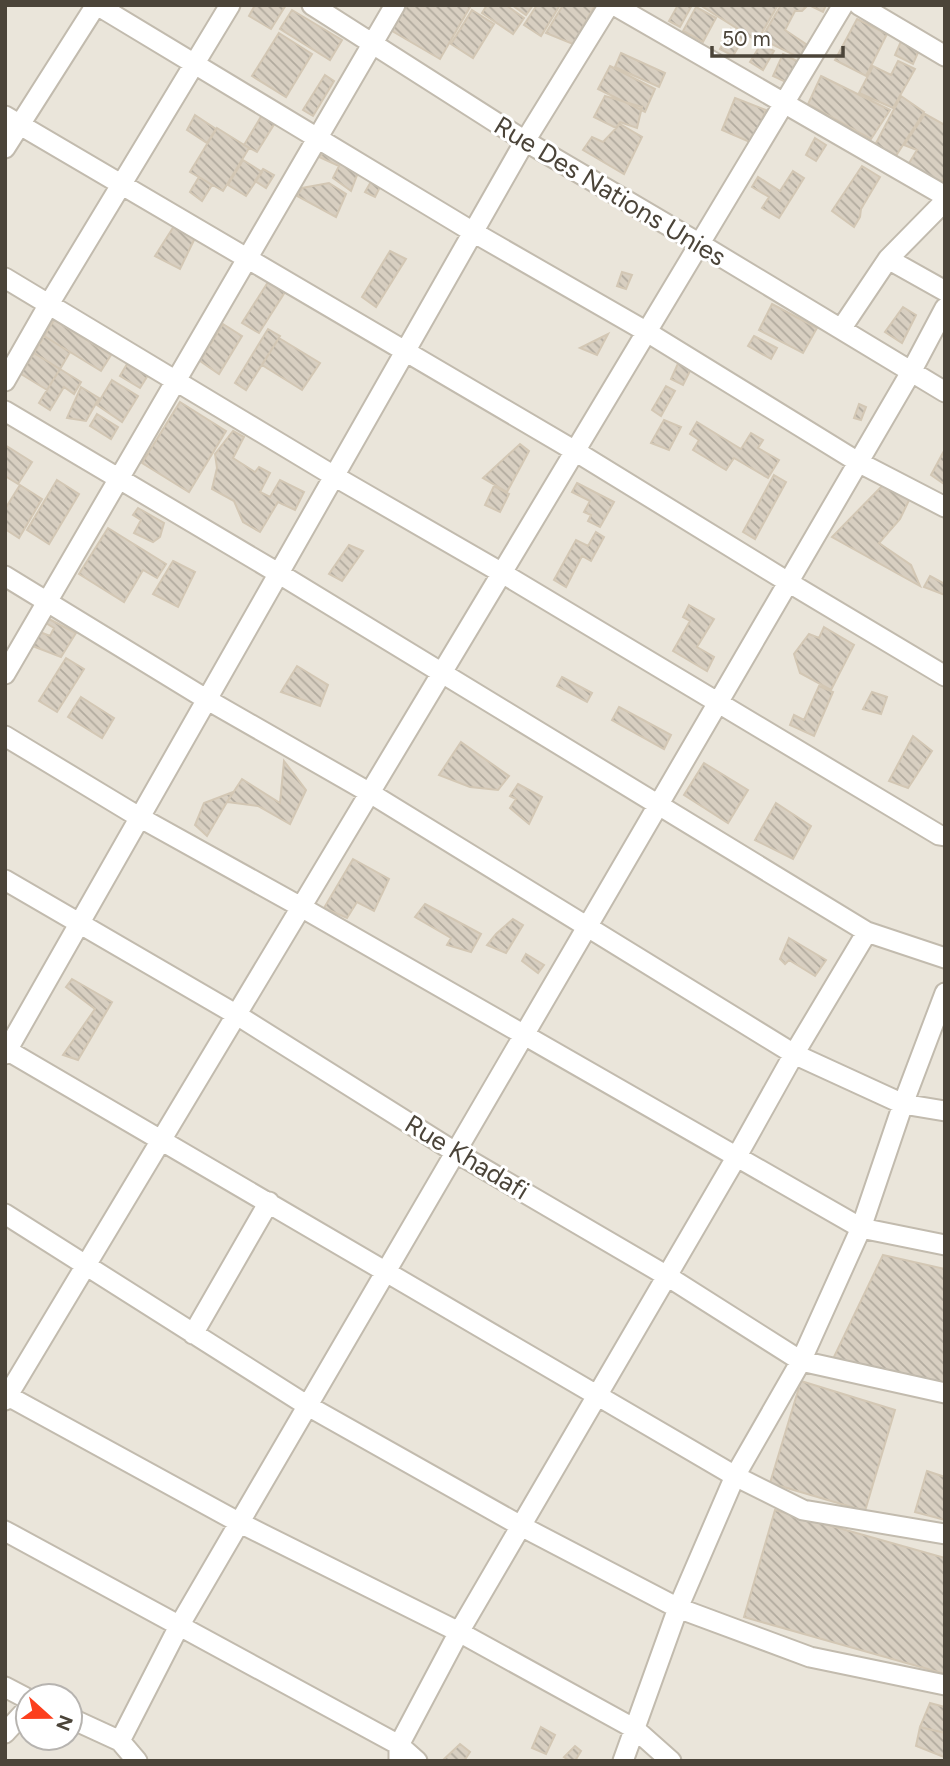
<svg xmlns="http://www.w3.org/2000/svg" width="950" height="1766" font-family="Figtree,sans-serif">
	<defs>
		<pattern id="building-back-hatch" width="6" height="6" patternUnits="userSpaceOnUse" patternTransform="scale(1.75)"><rect width="6" height="6" fill="#d8cfc1"/><path d="M-1 5l2 2M0 0l6 6M5-1l2 2" fill="none" stroke="#b1aa9e"/></pattern>
	</defs>
	<rect width="100%" height="100%" fill="#f6f3ec"/>
	<path fill="#eae5da" fill-rule="evenodd" d="M5,5H945V1761H5ZM28,1696H70V1738H28Z"/>
	<path fill="url(#building-back-hatch)" stroke="#d3c7b4" stroke-width="2" d="M255,5H286L271,29L249,16Z
		M407,5H467L470,7L440,59L392,31Z
		M487,5H506L524,18L513,34L482,13Z
		M512,5H533L526,15Z
		M537,5H560L541,36L524,25Z
		M563,5H591L594,7L573,44L546,33Z
		M678,5H692L680,27L669,21Z
		M700,5H778L757,41Z
		M781,5H808L802,11H795L785,30L806,44L800,58L761,39Z
		M809,5H826L823,12Z
		M696,7L716,18L703,42L683,31Z
		M292,10L342,40L330,60L280,29Z
		M472,10L494,24L473,58L451,44Z
		M857,19L887,34L866,76L835,60Z
		M731,29L744,37L733,56L720,49Z
		M279,33L312,54L286,97L252,76Z
		M902,39L920,48L913,64L895,55Z
		M761,44L774,51L763,70L750,62Z
		M621,53L665,73L659,87L615,67Z
		M783,54L797,61L788,83L773,76Z
		M898,61L915,69L893,108L859,93L873,66L891,75Z
		M610,66L655,89L645,112L598,89Z
		M325,75L334,81L313,116L303,110Z
		M821,76L890,110L871,139L808,104Z
		M605,96L642,107L637,128L620,122L616,128L594,117Z
		M901,96L924,112L894,159L874,147Z
		M735,98L766,110L752,143L722,130Z
		M265,110L278,118L257,152L244,145Z
		M925,114L945,125V176L940,184L908,165L917,150L904,145Z
		M195,115L216,129L207,143L187,130Z
		M620,124L642,137L624,174L583,150L592,137L603,142Z
		M217,128L249,148L223,191L190,172Z
		M815,138L826,145L816,161L806,155Z
		M325,151L359,170L351,191L333,178L339,166L319,157Z
		M243,160L262,172L246,196L228,185Z
		M862,166L880,177L861,209L860,217L854,227L832,211Z
		M263,169L274,175L266,188L255,181Z
		M793,171L804,178L779,218L762,208L769,197L752,187L758,177L780,191Z
		M199,177L212,185L202,201L190,192Z
		M373,178L382,183L375,197L365,192Z
		M329,183L346,194L336,217L297,196L302,188Z
		M176,223L195,238L180,269L155,256Z
		M390,251L406,259L376,307L362,297Z
		M622,272L632,275L626,289L617,286Z
		M268,282L285,292L259,333L242,323Z
		M772,304L817,328L803,353L759,330Z
		M903,307L916,315L902,343L885,332Z
		M54,320L111,355L101,371L44,336Z
		M223,324L242,336L219,374L200,361Z
		M268,329L280,336L246,390L235,383Z
		M608,334L597,355L580,348Z
		M44,336L70,352L60,369L34,353Z
		M754,336L777,348L771,359L748,346Z
		M279,338L320,363L302,390L262,365Z
		M34,353L60,369L47,390L21,374Z
		M130,359L150,372L140,388L120,376Z
		M680,359L693,365L683,385L671,379Z
		M60,369L81,382L74,394L64,387L50,410L39,403Z
		M112,380L138,396L122,422L97,405Z
		M666,386L675,391L661,416L652,410Z
		M81,387L99,398L86,421L67,418Z
		M180,402L226,431L189,492L142,463Z
		M859,404L866,407L861,420L854,418Z
		M97,414L118,427L111,439L90,426Z
		M664,420L681,427L669,450L651,443Z
		M697,422L741,449L751,433L763,440L758,448L779,460L768,478L734,458L726,470L693,450L699,440L690,434Z
		M233,431L244,437L233,458L255,472L259,467L270,473L260,492L270,497L280,480L304,492L295,510L278,502L260,532L243,522L234,501L212,489L217,468L215,454Z
		M520,444L529,451L507,492L483,478Z
		M5,445L32,462L18,484L5,476Z
		M945,449V483L944,484L931,475Z
		M774,475L786,482L755,539L743,532Z
		M57,480L79,494L49,544L27,530Z
		M886,482L912,494L900,519L879,543L911,565L920,586L832,537Z
		M577,483L614,502L600,527L588,521L591,515L584,512L590,501L572,492Z
		M20,485L42,499L19,538L5,529V509Z
		M494,486L509,494L500,512L485,505Z
		M138,508L164,523L160,537L153,542L134,533L141,520L133,515Z
		M108,528L166,564L157,578L143,570L124,602L79,574Z
		M596,532L604,537L591,561L582,556L566,587L554,580L576,540L588,546Z
		M349,545L363,551L342,581L329,574Z
		M173,561L195,572L178,607L153,594Z
		M930,576L945,584V595L924,587Z
		M689,605L714,619L697,647L714,657L707,671L673,651L690,621L683,617Z
		M47,618L76,633L61,657L30,645L40,632L50,636L54,628L46,623Z
		M824,627L854,645L831,690L800,673L794,654L809,634L819,638Z
		M66,658L84,669L57,712L39,701Z
		M297,666L328,685L320,706L281,692Z
		M562,677L592,693L587,702L557,686Z
		M819,686L833,692L814,736L790,725L794,715L804,720Z
		M872,692L887,697L881,714L863,709Z
		M81,697L114,718L102,738L68,717Z
		M619,707L671,735L664,749L612,720Z
		M913,736L932,751L908,788L889,781Z
		M461,742L509,776L498,790L470,787L439,775Z
		M284,761L306,790L290,824L258,806L227,802L242,779L280,803Z
		M704,763L748,790L728,823L684,795Z
		M518,784L542,797L529,824L510,808L516,799L510,796Z
		M233,792L227,802L207,836L195,825L204,803Z
		M776,803L811,826L793,859L755,840Z
		M353,859L389,879L374,911L357,902L347,918L324,908Z
		M425,904L481,934L471,952L447,945L451,938L415,917Z
		M513,919L523,925L506,953L487,945L496,934Z
		M789,938L826,960L815,976L789,960L785,964L780,959Z
		M526,954L544,965L538,973L522,961Z
		M72,979L112,1002L78,1060L63,1055L95,1009L66,987Z
		M883,1255L945,1269V1385L832,1361Z
		M801,1381L895,1410L865,1511L770,1483Z
		M927,1471L945,1477V1520L915,1512Z
		M775,1510L945,1558V1674L744,1617Z
		M930,1703L945,1707V1733L920,1727Z
		M541,1727L555,1735L546,1754L532,1748Z
		M920,1727L945,1733L944,1757L916,1746Z
		M460,1744L470,1752L464,1761H442Z
		M575,1746L581,1751L575,1761H570L564,1757Z"/>
	<g fill="none" stroke-linecap="round" stroke-linejoin="round">
		<defs>
			<path id="minor" d="M97,5L473,232L647,332L858,462L945,507
				M312,5L525,141L700,244L945,392
				M614,5L945,196
				M859,5L945,56
				M5,116L575,451L788,582L945,676
				M5,148L96,5
				M888,259L945,291
				M5,278L334,476L502,573L939,835L945,836
				M841,329L888,259L945,201
				M5,381L49,304L230,5
				M5,411L278,573L867,932L945,958
				M5,576L206,699L370,793L794,1054L903,1104L945,1111
				M5,674L395,5
				M5,736L139,817L301,907L861,1228L945,1245
				M5,880L237,1015L455,1152L667,1276L801,1361L945,1393
				M5,1049L735,1476L803,1510L945,1534
				M5,1054L525,141L609,5
				M5,1214L308,1406L521,1526L678,1608L810,1657L945,1685
				M193,1334L269,1202
				M8,1396L240,1523L459,1632L635,1729L671,1761
				M5,1400L843,5
				M5,1531L399,1745L417,1761
				M5,1687L28,1699
				M70,1718L120,1741L137,1761
				M5,1733L28,1708
				M120,1741L179,1626L911,372L945,308
				M399,1761V1745L459,1632L737,1156L794,1054L867,932
				M623,1761L678,1608L735,1476L801,1361L861,1228L903,1104L945,993"/>
		</defs>
		<use href="#minor" stroke="#c2bbae" stroke-width="23"/>
		<use href="#minor" stroke="#fff" stroke-width="19"/>
	</g>
	<g text-anchor="middle" stroke-width="6" stroke-linejoin="round" paint-order="stroke">
		<g font-size="26" fill="#4b4439" stroke="#fff">
			<text transform="translate(610 191) rotate(31)" y="9">Rue Des Nations Unies</text>
			<text transform="translate(467 1157) rotate(31)" y="9">Rue Khadafi</text>
		</g>
	</g>
	<rect width="950" height="1766" fill="none" stroke="#4b4439" stroke-width="14"/>
	<g transform="translate(49 1717) rotate(111)"><circle r="33" fill="#ffffff" stroke="#b7b4b0" stroke-width="2"/>
	<path d="M0-5L12 26L0 18L-12 26Z" fill="#fc3f1d"/>
	<text y="-10" font-size="19" font-weight="bold" text-anchor="middle" fill="#4b4439">N</text>
	</g>
	<path d="M712 46v10h131v-10" fill="none" stroke="#4b4439" stroke-width="3.5"/>
	<text x="722" y="46" font-size="21" fill="#4b4439" stroke="#ffffff" stroke-width="5" paint-order="stroke">50 m</text>
</svg>
